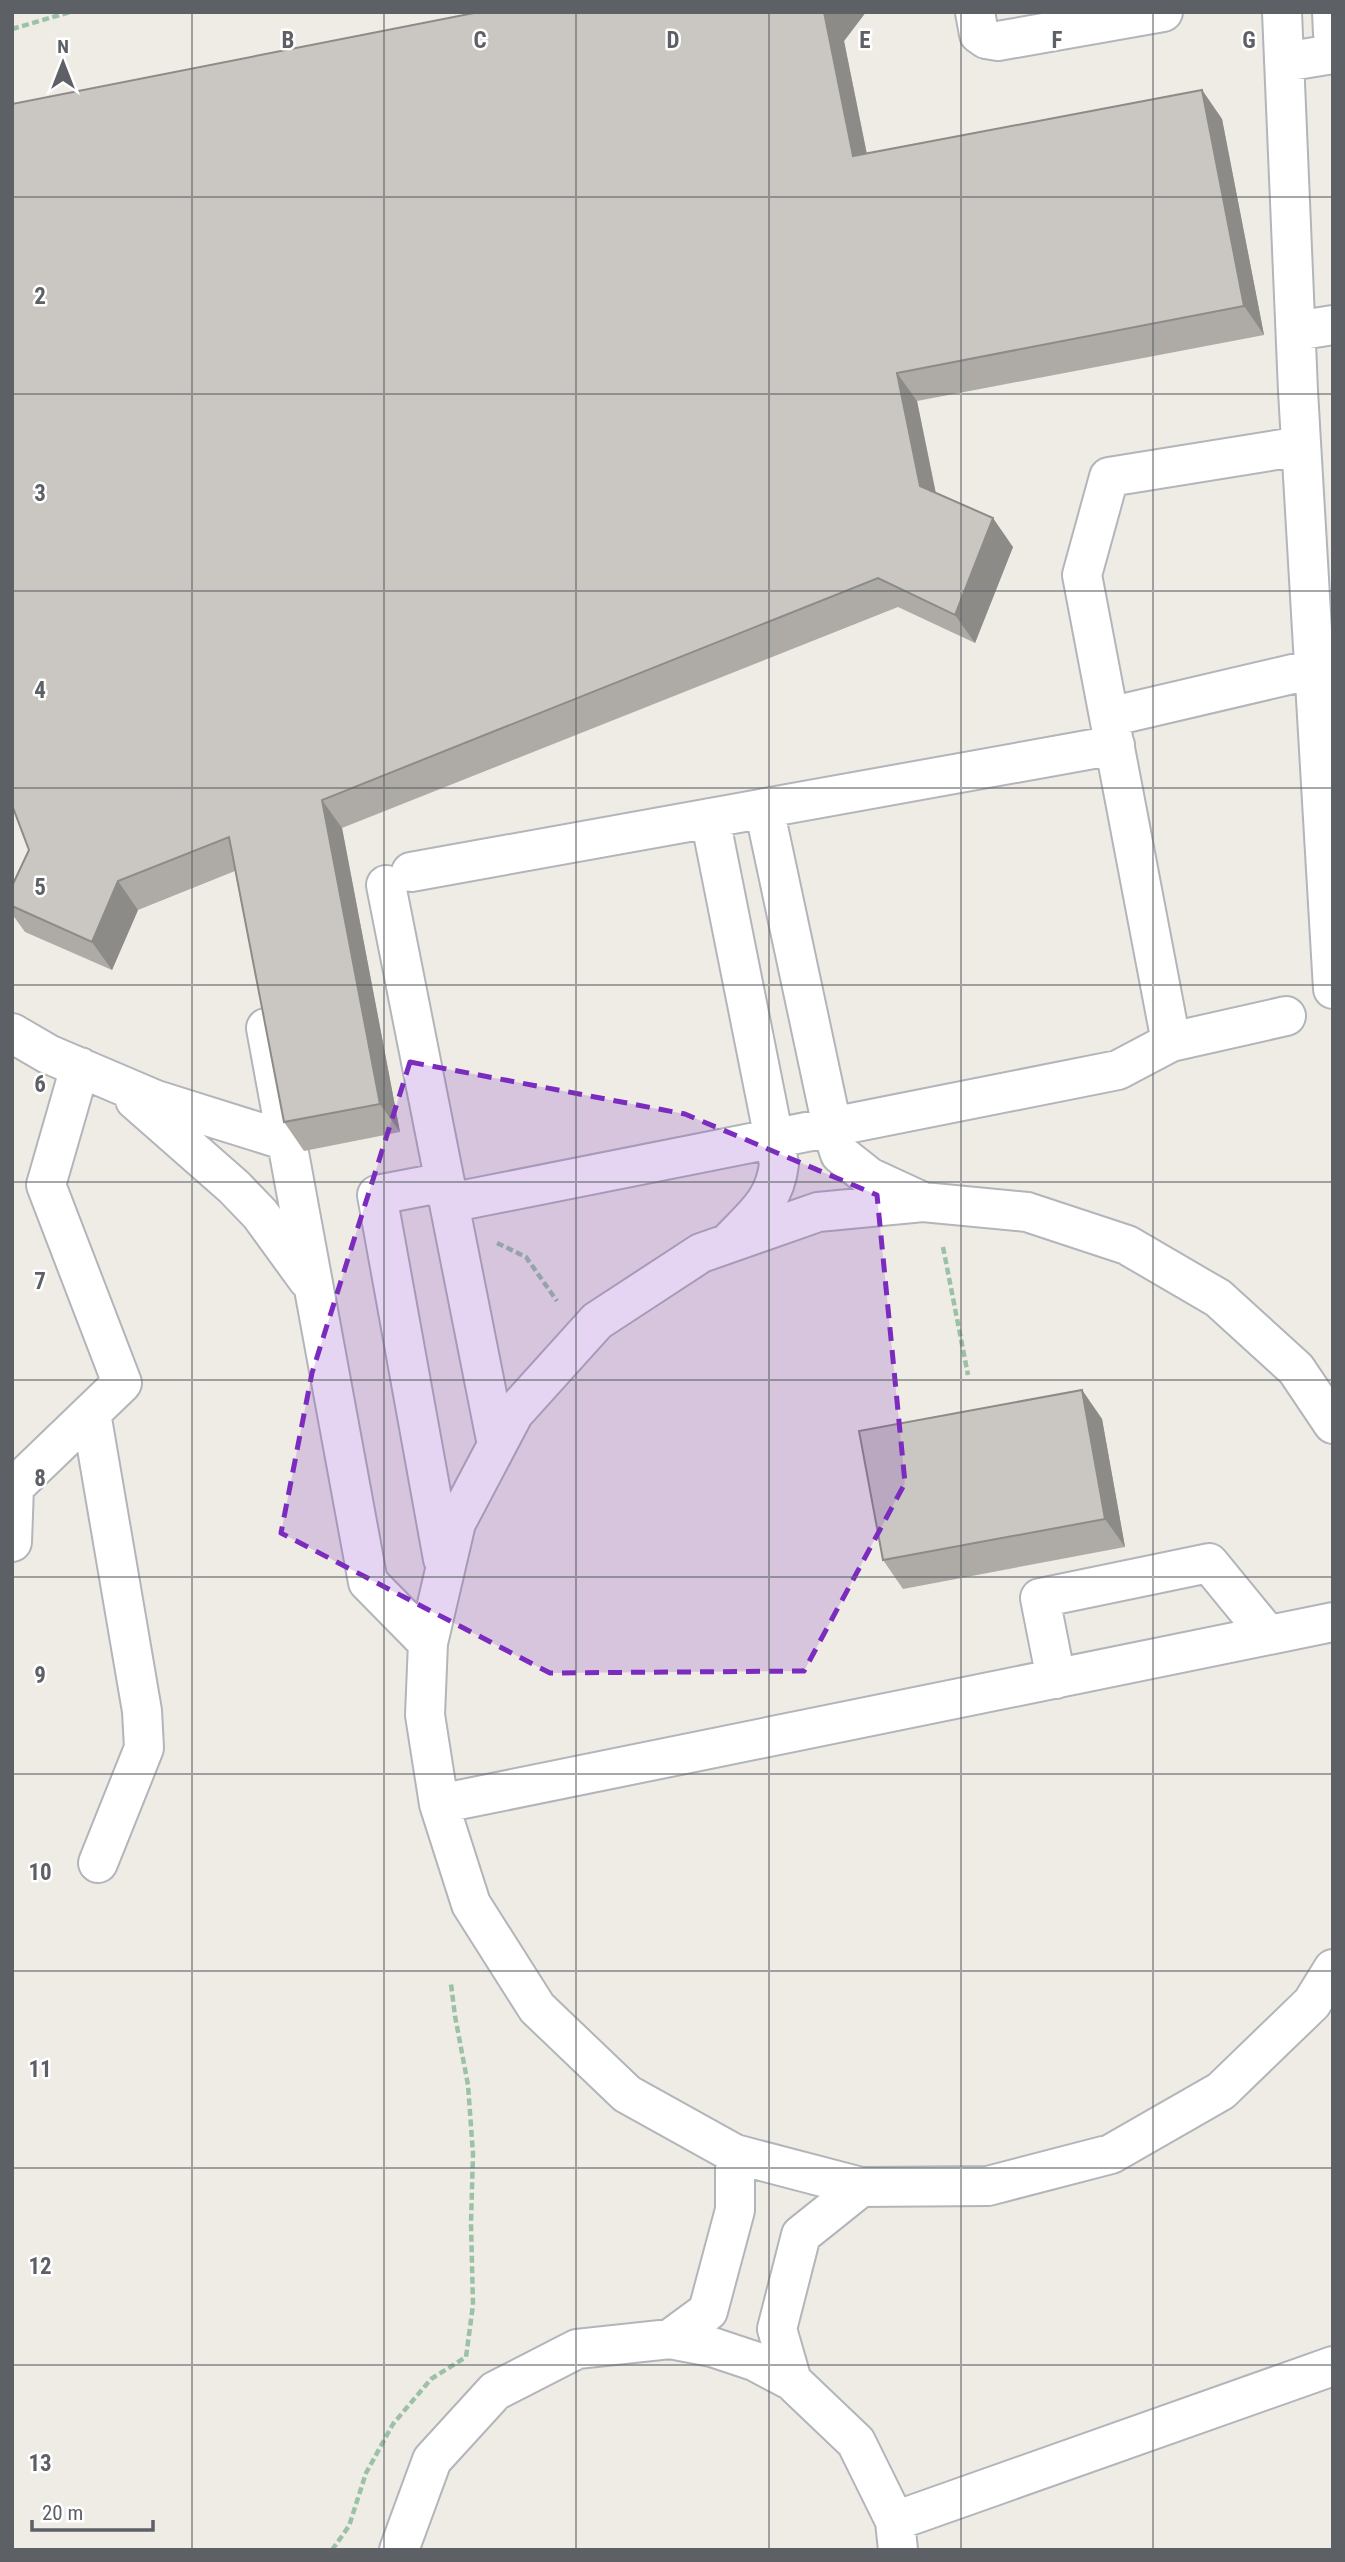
<svg xmlns="http://www.w3.org/2000/svg" width="1345" height="2562" font-family="'Roboto Condensed',sans-serif">
	<rect width="100%" height="100%" fill="#eeece5"/>
	<g fill="none" stroke-linecap="round" stroke-linejoin="round">
		<defs>
			<path id="minor" d="M975,12L979,34L986,39L998,41L1163,12
				M1282,12L1298,391L1333,989
				M1332,12L1333,34
				M1284,62L1333,54
				M1296,331L1333,325
				M1109,717L1314,669
				M764,808L834,1136L840,1154L869,1177L921,1201
				M710,818L779,1164C775,1200 755,1215 731,1240
				M411,872L1115,745
				M386,885L497,1445
				M266,1028L368,1582L428,1643
				M12,1033L48,1054L156,1100L287,1141
				M1171,1042L1082,575L1109,477L1301,446
				M135,1100L234,1187L260,1214L308,1280
				M449,1203L1118,1070L1171,1042L1286,1016
				M91,1413L142,1711L144,1748L98,1863
				M1333,1424L1296,1369L1218,1298L1127,1245L1027,1212L923,1202L818,1212L701,1253L597,1321L514,1413L456,1523L428,1643L425,1715L439,1804L471,1904L537,2008L627,2094L735,2154L861,2187L988,2186L1111,2154L1221,2091L1312,2003L1333,1969
				M12,1542L14,1487L122,1383L46,1185L80,1067
				M443,1559L377,1195L445,1182
				M1056,1679L1040,1598L1209,1563L1268,1635
				M439,1804L1333,1622
				M670,2339L708,2311L735,2210V2154
				M792,2381L777,2329L801,2235L861,2187
				M895,2521L1333,2366
				M399,2550L432,2460L495,2391L577,2349L670,2339L712,2347L754,2361L792,2381L856,2442L895,2521L898,2550"/>
		</defs>
		<use href="#minor" stroke="#b2b5b9" stroke-width="42"/>
		<path stroke="#9bc2a7" stroke-width="4.5" stroke-dasharray="7 3.5" stroke-linecap="butt" d="M12,29L70,12
			M497,1243L526,1257L557,1301
			M943,1247L968,1375
			M332,2550L349,2526L366,2473L393,2424L431,2379L466,2357L473,2305L471,2223L473,2154L468,2085L455,2016L451,1984"/>
		<use href="#minor" stroke="#fff" stroke-width="38"/>
	</g>
	<path fill="#aeaba7" d="M479,12H866L844,41L867,154L1202,90L1222,119L1264,335L917,401L936,493L1013,547L975,643L898,607L342,828L400,1132L304,1151L284,1122L235,871L138,910L112,970L25,932L12,914V886Z
		M1082,1390L1102,1419L1125,1547L903,1589L883,1560Z"/>
	<path fill="#8d8b88" d="M824,12H866L844,41L873,185L853,156Z
		M1202,90L1222,119L1264,335L1244,306Z
		M897,373L917,401L940,515L920,486Z
		M993,518L1013,547L975,643L955,615Z
		M322,800L342,828L400,1132L380,1104Z
		M118,881L138,910L112,970L92,942Z
		M1082,1390L1102,1419L1125,1547L1105,1519Z"/>
	<path fill="#cac7c2" stroke="#8d8b88" stroke-width="2" d="M479,12H824L853,156L1202,90L1244,306L897,373L920,486L993,518L955,615L878,578L322,800L380,1104L284,1122L229,837L118,881L92,942L12,906V886L29,850L12,805V104Z
		M1082,1390L1105,1519L883,1560L859,1431Z"/>
	<path fill="#7b2cbf" fill-opacity="0.2" stroke="#7b2cbf" stroke-width="5" stroke-dasharray="14 9" stroke-linejoin="round" d="M410,1062L685,1114L877,1195L905,1483L804,1671L550,1673L281,1533L312,1373Z"/>
	<path fill="none" stroke="#5d6064" stroke-width="2" stroke-opacity="0.55" d="M192,12V2550M384,12V2550M576,12V2550M769,12V2550M961,12V2550M1153,12V2550M12,197H1333M12,394H1333M12,591H1333M12,788H1333M12,985H1333M12,1182H1333M12,1380H1333M12,1577H1333M12,1774H1333M12,1971H1333M12,2168H1333M12,2365H1333"/>
	<g font-size="23" text-anchor="middle" font-weight="bold" fill="#5d6064" stroke="#fff" stroke-width="5" stroke-linejoin="round" paint-order="stroke">
		<text x="288" y="48">B</text>
		<text x="480" y="48">C</text>
		<text x="673" y="48">D</text>
		<text x="865" y="48">E</text>
		<text x="1057" y="48">F</text>
		<text x="1249" y="48">G</text>
		<text x="40" y="304">2</text>
		<text x="40" y="501">3</text>
		<text x="40" y="698">4</text>
		<text x="40" y="895">5</text>
		<text x="40" y="1092">6</text>
		<text x="40" y="1289">7</text>
		<text x="40" y="1486">8</text>
		<text x="40" y="1683">9</text>
		<text x="40" y="1880">10</text>
		<text x="40" y="2077">11</text>
		<text x="40" y="2274">12</text>
		<text x="40" y="2471">13</text>
	</g>
	<rect width="1345" height="2562" fill="none" stroke="#5d6064" stroke-width="28"/>
	<g transform="translate(63 63)" stroke="#ffffff" stroke-width="5" paint-order="stroke">
	<path d="M0-5L12 26L0 18L-12 26Z" fill="#5d6064"/>
	<text y="-10" font-size="19" font-weight="bold" text-anchor="middle" fill="#5d6064">N</text>
	</g>
	<path d="M32 2520v10h121v-10" fill="none" stroke="#5d6064" stroke-width="3.5"/>
	<text x="42" y="2520" font-size="21" fill="#5d6064" stroke="#ffffff" stroke-width="5" paint-order="stroke">20 m</text>
</svg>
